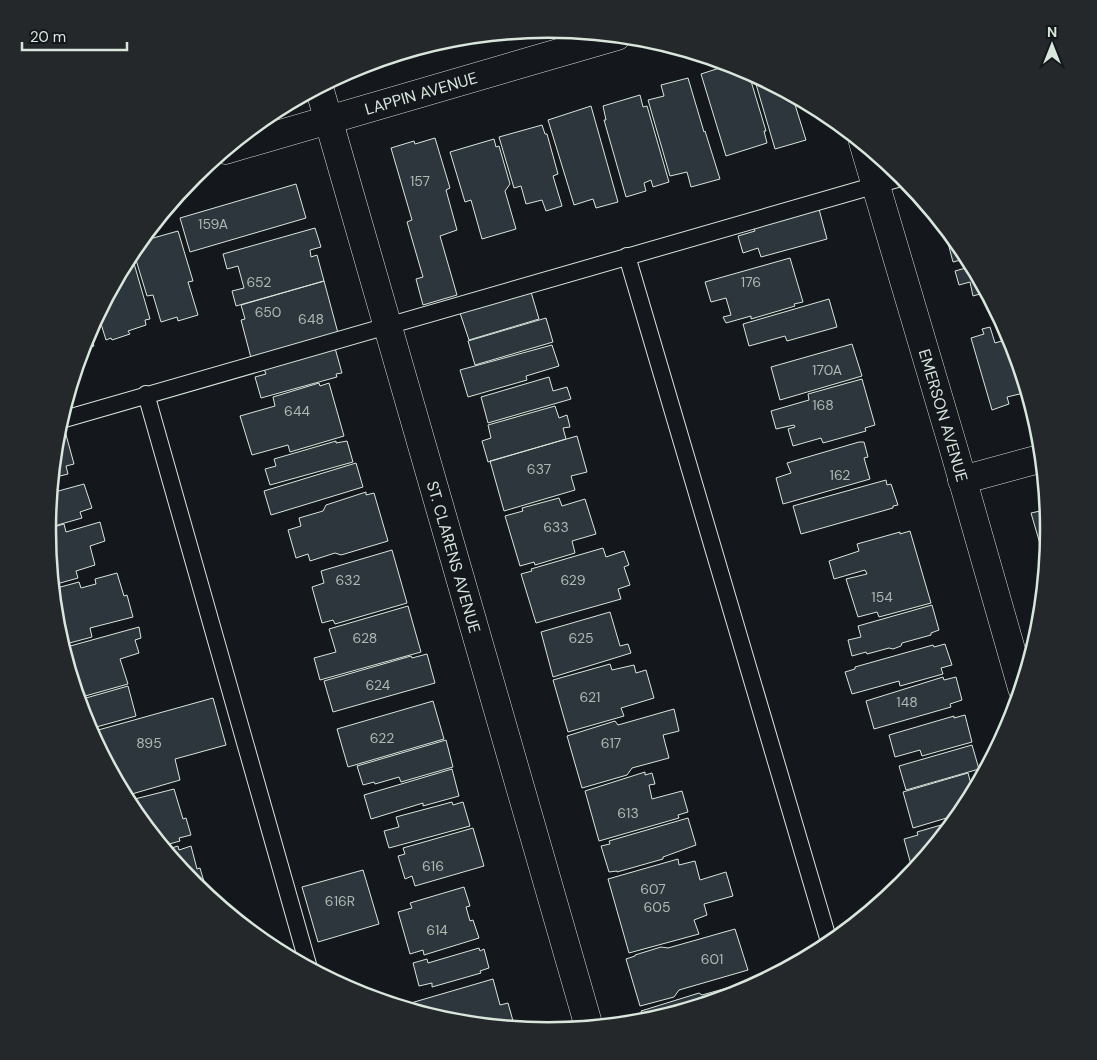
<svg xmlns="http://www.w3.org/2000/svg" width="1097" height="1060" font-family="'DM Sans',sans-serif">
	<rect width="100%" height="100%" fill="#14181c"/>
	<path fill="#2c363c" stroke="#d8e6dc" d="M732,64L748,71L766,131H764L767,143L726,156L701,74Z
		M753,74L792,95L806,140L775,149Z
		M688,78L704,132L705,131L720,179L691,187L687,172L670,176L648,100L664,96L661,85Z
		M640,95L643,107L647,106L669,182L653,187L651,180L644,183L646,191L626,197L604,120H606L603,106Z
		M591,106L618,202L596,208L593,199L574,205L548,120Z
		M542,125L545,134H547L558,174L553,176L562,206L546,211L542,200L526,204L521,186L514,188L499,137Z
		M435,138L450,188L446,190L457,230L440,236L457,295L423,305L416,279L423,277L407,222L412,220L391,148L414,141L415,144Z
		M494,139L496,147L499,146L510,184L505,191L516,229L482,239L471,200L465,202L450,152Z
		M296,184L306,218L190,252L180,218Z
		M819,209L827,239L761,257L758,248L743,253L738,236L755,231L754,228Z
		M945,226L952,236L948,237Z
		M315,228L321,247L310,250L311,257L317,255L324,281L236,306L232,291L244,288L238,266L227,269L223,254Z
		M178,231L193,281L188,282L198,315L178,321L177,317L161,322L153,295L147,296L133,250L139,242Z
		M953,237L965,252L969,258L953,262L947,239Z
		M131,253L150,319L145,320L146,325L128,331L130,334L112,340L111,338L106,340L98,314Z
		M790,258L803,302L794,304L795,306L751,319V316L726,323L723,317L731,315L726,298L711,302L705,282Z
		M973,266L987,292L973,296L970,282L959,285L955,271Z
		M324,281L338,333L251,358L241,320L245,319L241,305Z
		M531,292L539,319L469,340L460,313Z
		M829,299L837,327L787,341L785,336L749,346L743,324Z
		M546,318L553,342L475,365L468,341Z
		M92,326L95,338L92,340L94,346L82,349Z
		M990,327L995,343L1012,338L1028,392L1007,397L1009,404L992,410L971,338L984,334L982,329Z
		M852,344L862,376L780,400L771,367Z
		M552,345L559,366L526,376L527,380L468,397L460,370Z
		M335,348L342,373L336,374L337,377L261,398L255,377L266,374L264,369Z
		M549,377L553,391L567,387L571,399L488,423L481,397Z
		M862,379L875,425L865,428L866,431L823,443L821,438L793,446L788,429L795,427L794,425L776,429L771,411L809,400L808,394Z
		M319,383L320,386L329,383L344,436L290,452L288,445L252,455L240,416L275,406L273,397Z
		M555,406L559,418L567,415L570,427L563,428L566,439L488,462L482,441L491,438L488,425Z
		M65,431L74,464L66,466L68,474L52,478L57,433Z
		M577,436L587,472L571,476L575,490L504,511L490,461Z
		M336,441V443L347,441L353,462L270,485L265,469L276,466L274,459Z
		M859,442H864L868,457L864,458L870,479L783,504L776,478L791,473L787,463Z
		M356,463L363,487L271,515L264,491Z
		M886,480L887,485L891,484L898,505L893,506V508L801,534L793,506Z
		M84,484L92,508L80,512L82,518L47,528L51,493Z
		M366,492V495L374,493L388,541L341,555L335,553L310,561L308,554L296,558L288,530L301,526L299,518L323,511L326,505Z
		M559,498L562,506L585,499L596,534L572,541L575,553L535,565L534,562L520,566L505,516L523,511L522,508Z
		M1047,506L1050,530L1047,560L1045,561L1031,513L1040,511V508Z
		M100,522L105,541L90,546L95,565L76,571L78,578L53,585L47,529L64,524L66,532Z
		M910,531L931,603L879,617L877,612L858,617L846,579L867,574L865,570L834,579L829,561L859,551L857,544L900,532V534Z
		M603,548L606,557L624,551L629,565L624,567L630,585L618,589L621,599L536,623L521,574L532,571L531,569Z
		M392,550L407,603L335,624L333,620L322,623L312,587L324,583L321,571Z
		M1046,565L1045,578L1042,566Z
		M117,573L124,596L127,595L133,617L90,628L92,637L62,645L57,628L53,589L79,582L81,588L96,584L95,579Z
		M932,605L939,630L931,633V635L902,643L901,646L893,649L889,648L867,654L866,652L852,656L848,640L861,637L858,626Z
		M408,606L421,652L320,680L314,658L336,652L329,629Z
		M610,612L620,646L628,644L631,653L553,677L541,632Z
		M139,627L141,638L135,640L139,653L120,659L128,684L78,698L63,648Z
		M945,644L952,665L941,668L943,674L900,686L899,681L852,694L845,672L855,669V667L933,645L934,647Z
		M427,654L435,683L333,712L324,681L411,656L412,658Z
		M610,664L612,670L634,665L636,673L646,670L654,698L621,708L624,716L568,732L553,680Z
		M943,677L944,680L956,677L962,700L950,704L951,707L874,729L866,701Z
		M128,686L136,716L89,729L79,700Z
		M213,698L226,745L175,759L180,780L125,796L91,732Z
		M433,701L444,739L348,767L337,729Z
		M674,709L679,731L663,735L669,758L632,768L627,775L582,788L567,736L615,721L618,725Z
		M965,715L972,742L922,756L920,750L895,757L889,735L954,716V718Z
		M446,740L453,767L401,782L399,777L375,784L374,782L363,785L357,766Z
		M972,745L979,769L906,790L899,766Z
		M452,769L459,796L423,806V803L371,819L364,795Z
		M645,772V775L652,773L655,784L649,785L652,799L682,791L688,812L678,815L679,818L599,841L585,791Z
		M968,773L971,784L980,781L960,814L913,828L903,792Z
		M174,789L183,819L186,818L191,835L179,838L180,841L162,846L132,808L127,801Z
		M452,802L453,805L463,802L470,826L389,848L384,831L399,827L396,817Z
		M688,818L696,845L663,857V859L617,872V871L609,872L601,846L610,844L609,841Z
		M955,821L913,872L904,839L918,835L917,832Z
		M473,828L484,866L415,886L412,876L405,879L398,856L405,854L403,848Z
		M178,846L179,850L191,846L197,869L200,868L207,892L204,893L194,884L165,850Z
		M678,859L679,865L695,861L700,880L726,872L733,896L704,904L707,915L694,920L699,934L629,953L608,879Z
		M363,870L379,924L318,942L302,887Z
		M464,887L470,906L466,907L470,921L473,920L479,938L424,955L423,950L410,954L398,912L412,908L410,903Z
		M735,929L748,970L679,990L674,997L640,1006L626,959L635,956V955L661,947L668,948Z
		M479,948L480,951L484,949L489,968L480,971L481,973L432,987V983L419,986L413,963L427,959L428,963Z
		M493,979L500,1005L508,1003L515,1028L450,1022L404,1008V1005Z
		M727,988L730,996L645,1022L641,1011L699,993L702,995Z"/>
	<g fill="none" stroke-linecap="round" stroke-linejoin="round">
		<defs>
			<path id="service" d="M627,256L830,945
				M146,394L309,968
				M61,420L904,177"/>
			<g id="minor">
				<path id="s1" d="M319,87L589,1027"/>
				<path id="s2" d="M863,142L954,450L1022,688"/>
				<path id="s3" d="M225,150L617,36"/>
				<path d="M962,480L1043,458"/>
			</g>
		</defs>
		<use href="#service" stroke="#d8e6dc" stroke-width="18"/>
		<use href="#minor" stroke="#d8e6dc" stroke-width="29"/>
		<use href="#service" stroke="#14181c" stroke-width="16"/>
		<use href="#minor" stroke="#14181c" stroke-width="28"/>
	</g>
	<g text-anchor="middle" stroke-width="4" stroke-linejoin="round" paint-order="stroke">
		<g font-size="14" fill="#adbab4">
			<text x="420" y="186">157</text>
			<text x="213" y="229">159A</text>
			<text x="259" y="287">652</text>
			<text x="751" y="287">176</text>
			<text x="268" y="317">650</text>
			<text x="311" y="324">648</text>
			<text x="827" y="375">170A</text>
			<text x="823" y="410">168</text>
			<text x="297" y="416">644</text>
			<text x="539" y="474">637</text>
			<text x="840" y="480">162</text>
			<text x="556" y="532">633</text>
			<text x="348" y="585">632</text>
			<text x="573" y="585">629</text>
			<text x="882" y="602">154</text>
			<text x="365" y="643">628</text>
			<text x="581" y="643">625</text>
			<text x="378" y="690">624</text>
			<text x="590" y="702">621</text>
			<text x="907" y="707">148</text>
			<text x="382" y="743">622</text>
			<text x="149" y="748">895</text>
			<text x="611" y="748">617</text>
			<text x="628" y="818">613</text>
			<text x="433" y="871">616</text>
			<text x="653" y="894">607</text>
			<text x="340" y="906">616R</text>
			<text x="657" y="912">605</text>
			<text x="437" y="935">614</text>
			<text x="712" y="964">601</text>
		</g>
		<g font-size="16" fill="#d8e6dc" stroke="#14181c">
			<text dy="6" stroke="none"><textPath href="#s3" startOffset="204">LAPPIN AVENUE</textPath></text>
			<text dy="6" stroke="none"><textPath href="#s2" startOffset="285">EMERSON AVENUE</textPath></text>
			<text dy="6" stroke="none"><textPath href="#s1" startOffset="489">ST. CLARENS AVENUE</textPath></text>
		</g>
	</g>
	<path d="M0 0H1097V1060H0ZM56 530a492 492 0 1 1 984 0a492 492 0 1 1-984 0Z" fill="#24282b" fill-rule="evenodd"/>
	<path fill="none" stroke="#d8e6dc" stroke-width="2.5" d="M56 530a492 492 0 1 1 984 0a492 492 0 1 1-984 0Z"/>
	<g transform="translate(1052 45)" stroke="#14181c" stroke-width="4" paint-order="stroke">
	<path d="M0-4L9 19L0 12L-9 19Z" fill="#d8e6dc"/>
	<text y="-8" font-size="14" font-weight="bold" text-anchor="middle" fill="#d8e6dc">N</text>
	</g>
	<path d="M22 42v8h105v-8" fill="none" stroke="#d8e6dc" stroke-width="2.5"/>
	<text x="30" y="42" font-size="15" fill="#d8e6dc" stroke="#14181c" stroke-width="4" paint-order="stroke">20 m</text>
</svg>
